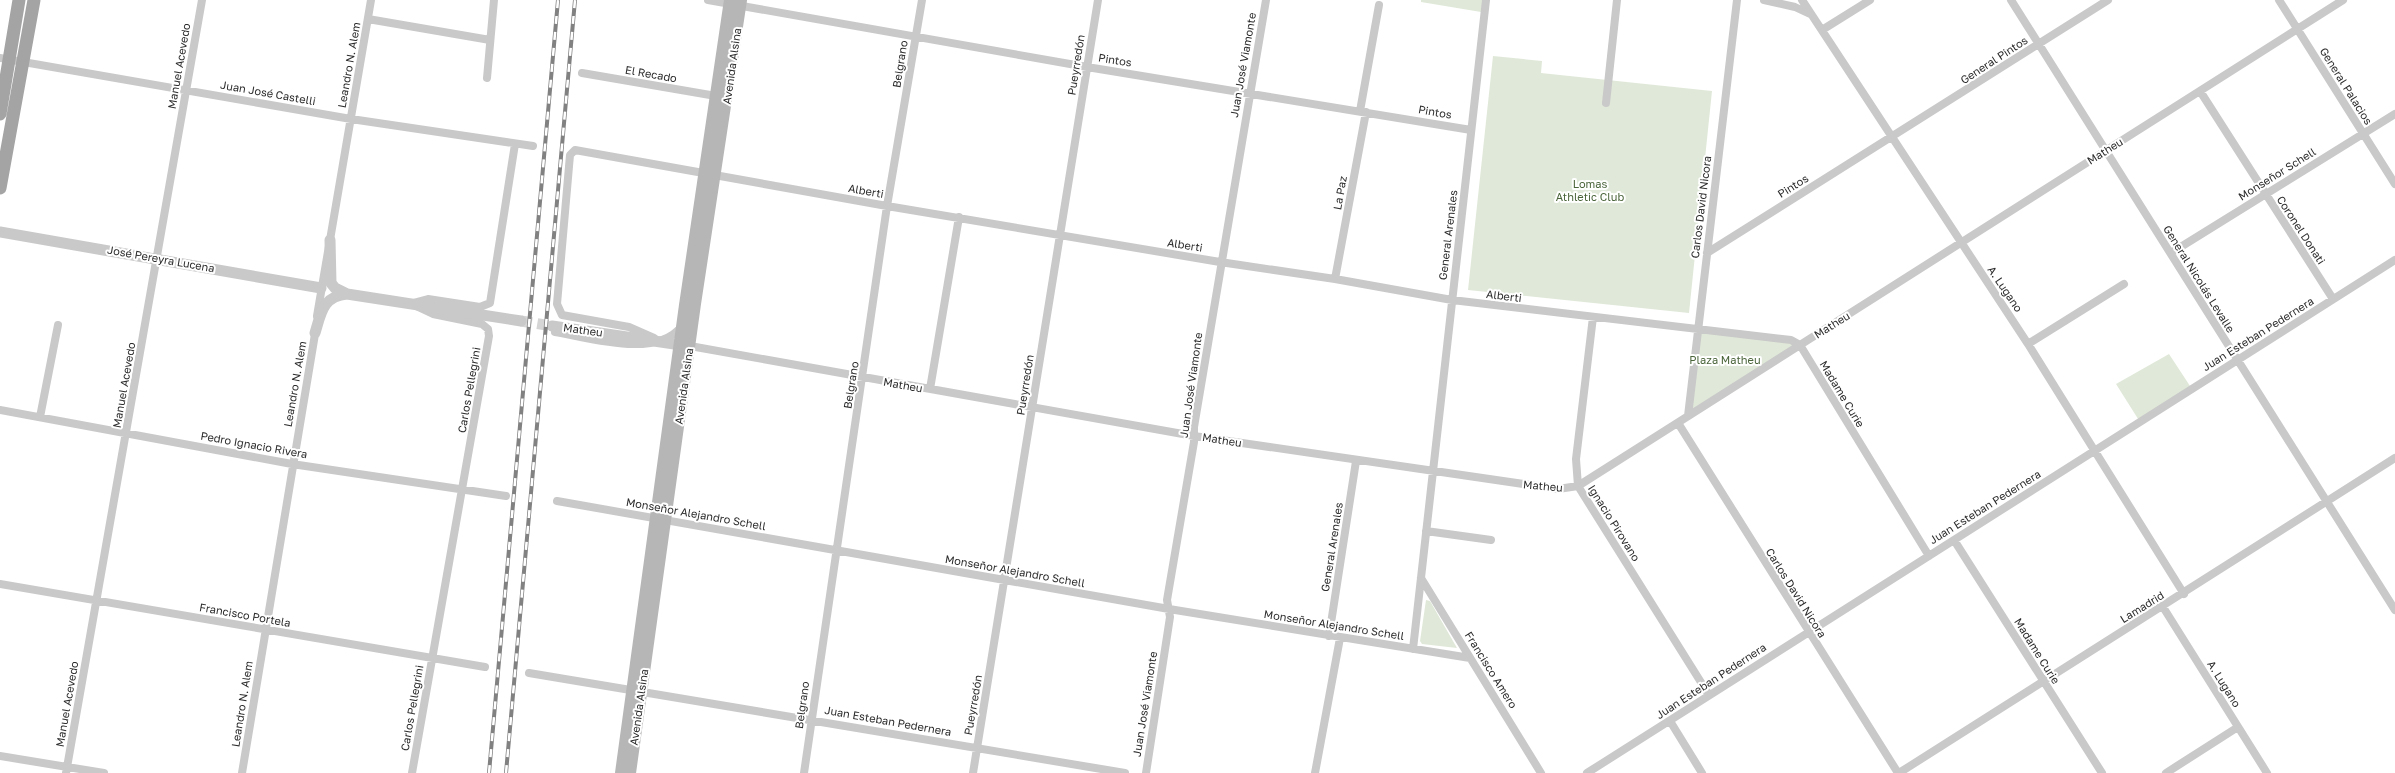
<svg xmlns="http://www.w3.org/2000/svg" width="2395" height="773" font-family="'Golos Text',sans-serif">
	<rect width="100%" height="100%" fill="#fff"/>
	<path fill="#e0e9d9" d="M1421,0H1483L1481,12L1421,2Z
		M1493,56L1542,61L1541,73L1712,91L1689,313L1468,290Z
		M1698,328L1800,345L1688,416Z
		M2169,354L2192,389L2140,422L2116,384Z
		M1426,600L1430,601L1457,648L1422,644L1420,641Z"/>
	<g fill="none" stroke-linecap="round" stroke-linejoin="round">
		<path stroke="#d5d5d5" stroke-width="11" stroke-dasharray="11 5.5" stroke-linecap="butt" d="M521,321L552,326"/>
		<path stroke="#c9c9c9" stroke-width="8" d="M708,0L1087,67L1471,130
			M1764,0L1795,7L1810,14
			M1802,0L2028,344L2184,594
			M2011,0L2395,610
			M2279,0L2395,184
			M368,19L490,40
			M1822,30L1870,0
			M0,58L351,119L533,146
			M582,73L716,96
			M487,78L494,0
			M2200,91L2333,299
			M1606,103L1617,0
			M1360,111L1379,5
			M1707,253L2108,0
			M2171,253L2395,114
			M1335,279L1366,112
			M413,303L428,299L480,307L490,303L515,144
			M317,316L371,0
			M1593,317L1576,459L1578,486L1709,695
			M555,332C590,338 657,359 682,326
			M654,338L629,327L562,315L557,304L570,155L575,150L887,206L1220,262L1335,279L1452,300L1791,340L1800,345L1929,556
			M2028,344L2124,284
			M690,346L1194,436L1558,489L1578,486L2343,0
			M930,389L959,217
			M0,410L292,464L506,496
			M1688,416L1737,0
			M40,417L58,325
			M1678,423L1898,773
			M557,501L1169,609L1470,658
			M1426,531L1491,540
			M1954,540L2102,773
			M1421,578L1541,773
			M0,584L485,667
			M2163,607L2267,773
			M1329,636L1356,461
			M1413,649L1486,0
			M529,673L1125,773
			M1670,721L1702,773
			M0,756L104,773
			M66,773L202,0
			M242,773L316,328
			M412,773L489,336L488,329L482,324L433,314L416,306
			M804,773L887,206L922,0
			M973,773L1098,0
			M1146,773L1170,617L1167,600L1194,442V427L1266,0
			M1315,773L1340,638
			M1587,773L2395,260
			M1899,773L2395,458
			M2166,773L2238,727"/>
		<path stroke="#c9c9c9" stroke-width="11" d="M0,232L321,288
			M330,240L331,283L335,288L347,294
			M552,326L688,346
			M315,333C321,313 323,296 347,294L521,321"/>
		<path stroke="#b6b6b6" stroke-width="12" d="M621,773L685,305L730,0
			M630,773L695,304L741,0"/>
		<path stroke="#a4a4a4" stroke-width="13" d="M0,114L19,0
			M0,188L34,0"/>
		<defs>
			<path id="rail" d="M489,773L558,0
				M506,773L575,0"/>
		</defs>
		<use href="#rail" stroke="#818181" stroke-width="4"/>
		<use href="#rail" stroke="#fff" stroke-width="2.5" stroke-dasharray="8" stroke-linecap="butt"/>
	</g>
	<g text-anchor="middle" stroke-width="4" stroke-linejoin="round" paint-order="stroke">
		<g font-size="11" fill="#2c2c2c" stroke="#fff">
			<text transform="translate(1115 60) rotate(9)" y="4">Pintos</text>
			<text transform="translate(1994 60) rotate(-33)" y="4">General Pintos</text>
			<text transform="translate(900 64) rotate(-81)" y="4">Belgrano</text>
			<text transform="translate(349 65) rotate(-80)" y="4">Leandro N. Alem</text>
			<text transform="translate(1076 65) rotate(-81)" y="4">Pueyrredón</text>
			<text transform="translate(1243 65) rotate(-80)" y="4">Juan José Viamonte</text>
			<text transform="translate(179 66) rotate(-80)" y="4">Manuel Acevedo</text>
			<text transform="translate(732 66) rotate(-82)" y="4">Avenida Alsina</text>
			<text transform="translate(651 74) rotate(10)" y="4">El Recado</text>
			<text transform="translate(2346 86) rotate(58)" y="4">General Palacios</text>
			<text transform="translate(268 93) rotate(10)" y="4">Juan José Castelli</text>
			<text transform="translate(1435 112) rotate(10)" y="4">Pintos</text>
			<text transform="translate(2105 151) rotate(-32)" y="4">Matheu</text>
			<text transform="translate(2277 174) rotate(-32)" y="4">Monseñor Schell</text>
			<text transform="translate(1793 186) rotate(-32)" y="4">Pintos</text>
			<text transform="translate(866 191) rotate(10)" y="4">Alberti</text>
			<text transform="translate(1340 193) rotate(-80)" y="4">La Paz</text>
			<text transform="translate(1701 207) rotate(-83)" y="4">Carlos David Nicora</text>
			<text transform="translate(2301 230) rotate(57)" y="4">Coronel Donati</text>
			<text transform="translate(1448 235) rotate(-83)" y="4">General Arenales</text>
			<text transform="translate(1185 245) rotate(9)" y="4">Alberti</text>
			<text transform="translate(161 259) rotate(10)" y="4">José Pereyra Lucena</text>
			<text transform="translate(2199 279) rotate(58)" y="4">General Nicolás Levalle</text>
			<text transform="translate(2005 289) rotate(56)" y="4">A. Lugano</text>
			<text transform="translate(1504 296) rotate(7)" y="4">Alberti</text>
			<text transform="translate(1832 325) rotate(-32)" y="4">Matheu</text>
			<text transform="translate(583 330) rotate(8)" y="4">Matheu</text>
			<text transform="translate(2258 334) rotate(-32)" y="4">Juan Esteban Pedernera</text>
			<text transform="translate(295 384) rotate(-80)" y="4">Leandro N. Alem</text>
			<text transform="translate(124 385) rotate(-80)" y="4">Manuel Acevedo</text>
			<text transform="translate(851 385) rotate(-81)" y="4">Belgrano</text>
			<text transform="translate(903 385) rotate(10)" y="4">Matheu</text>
			<text transform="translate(1025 385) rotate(-81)" y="4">Pueyrredón</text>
			<text transform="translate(1191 385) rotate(-82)" y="4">Juan José Viamonte</text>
			<text transform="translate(684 386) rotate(-82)" y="4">Avenida Alsina</text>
			<text transform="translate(469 390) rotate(-80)" y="4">Carlos Pellegrini</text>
			<text transform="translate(1842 394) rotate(59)" y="4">Madame Curie</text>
			<text transform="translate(1222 440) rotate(9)" y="4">Matheu</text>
			<text transform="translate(254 445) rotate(10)" y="4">Pedro Ignacio Rivera</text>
			<text transform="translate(1543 486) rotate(5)" y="4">Matheu</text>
			<text transform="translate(1985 507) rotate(-32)" y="4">Juan Esteban Pedernera</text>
			<text transform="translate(696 514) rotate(10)" y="4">Monseñor Alejandro Schell</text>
			<text transform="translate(1614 523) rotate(58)" y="4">Ignacio Pirovano</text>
			<text transform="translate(1332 547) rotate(-81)" y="4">General Arenales</text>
			<text transform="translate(1015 571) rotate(10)" y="4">Monseñor Alejandro Schell</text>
			<text transform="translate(1796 593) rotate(58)" y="4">Carlos David Nicora</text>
			<text transform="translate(2142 607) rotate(-32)" y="4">Lamadrid</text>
			<text transform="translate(245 615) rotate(10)" y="4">Francisco Portela</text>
			<text transform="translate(1334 625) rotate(9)" y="4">Monseñor Alejandro Schell</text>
			<text transform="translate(2037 651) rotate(58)" y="4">Madame Curie</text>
			<text transform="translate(1491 670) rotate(58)" y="4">Francisco Amero</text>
			<text transform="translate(1711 681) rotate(-33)" y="4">Juan Esteban Pedernera</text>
			<text transform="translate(2224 684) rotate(58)" y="4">A. Lugano</text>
			<text transform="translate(67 704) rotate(-80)" y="4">Manuel Acevedo</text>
			<text transform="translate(242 704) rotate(-81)" y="4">Leandro N. Alem</text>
			<text transform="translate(1145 704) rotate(-81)" y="4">Juan José Viamonte</text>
			<text transform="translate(802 705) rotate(-82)" y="4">Belgrano</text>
			<text transform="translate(973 705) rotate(-80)" y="4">Pueyrredón</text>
			<text transform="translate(639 707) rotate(-82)" y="4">Avenida Alsina</text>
			<text transform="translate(412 708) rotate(-80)" y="4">Carlos Pellegrini</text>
			<text transform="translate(888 721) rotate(10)" y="4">Juan Esteban Pedernera</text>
		</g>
		<g font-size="11" fill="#4b653b" stroke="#fff">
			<text x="1590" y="188">Lomas<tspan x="1590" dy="13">Athletic Club</tspan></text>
			<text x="1725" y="364">Plaza Matheu</text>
		</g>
	</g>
</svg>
